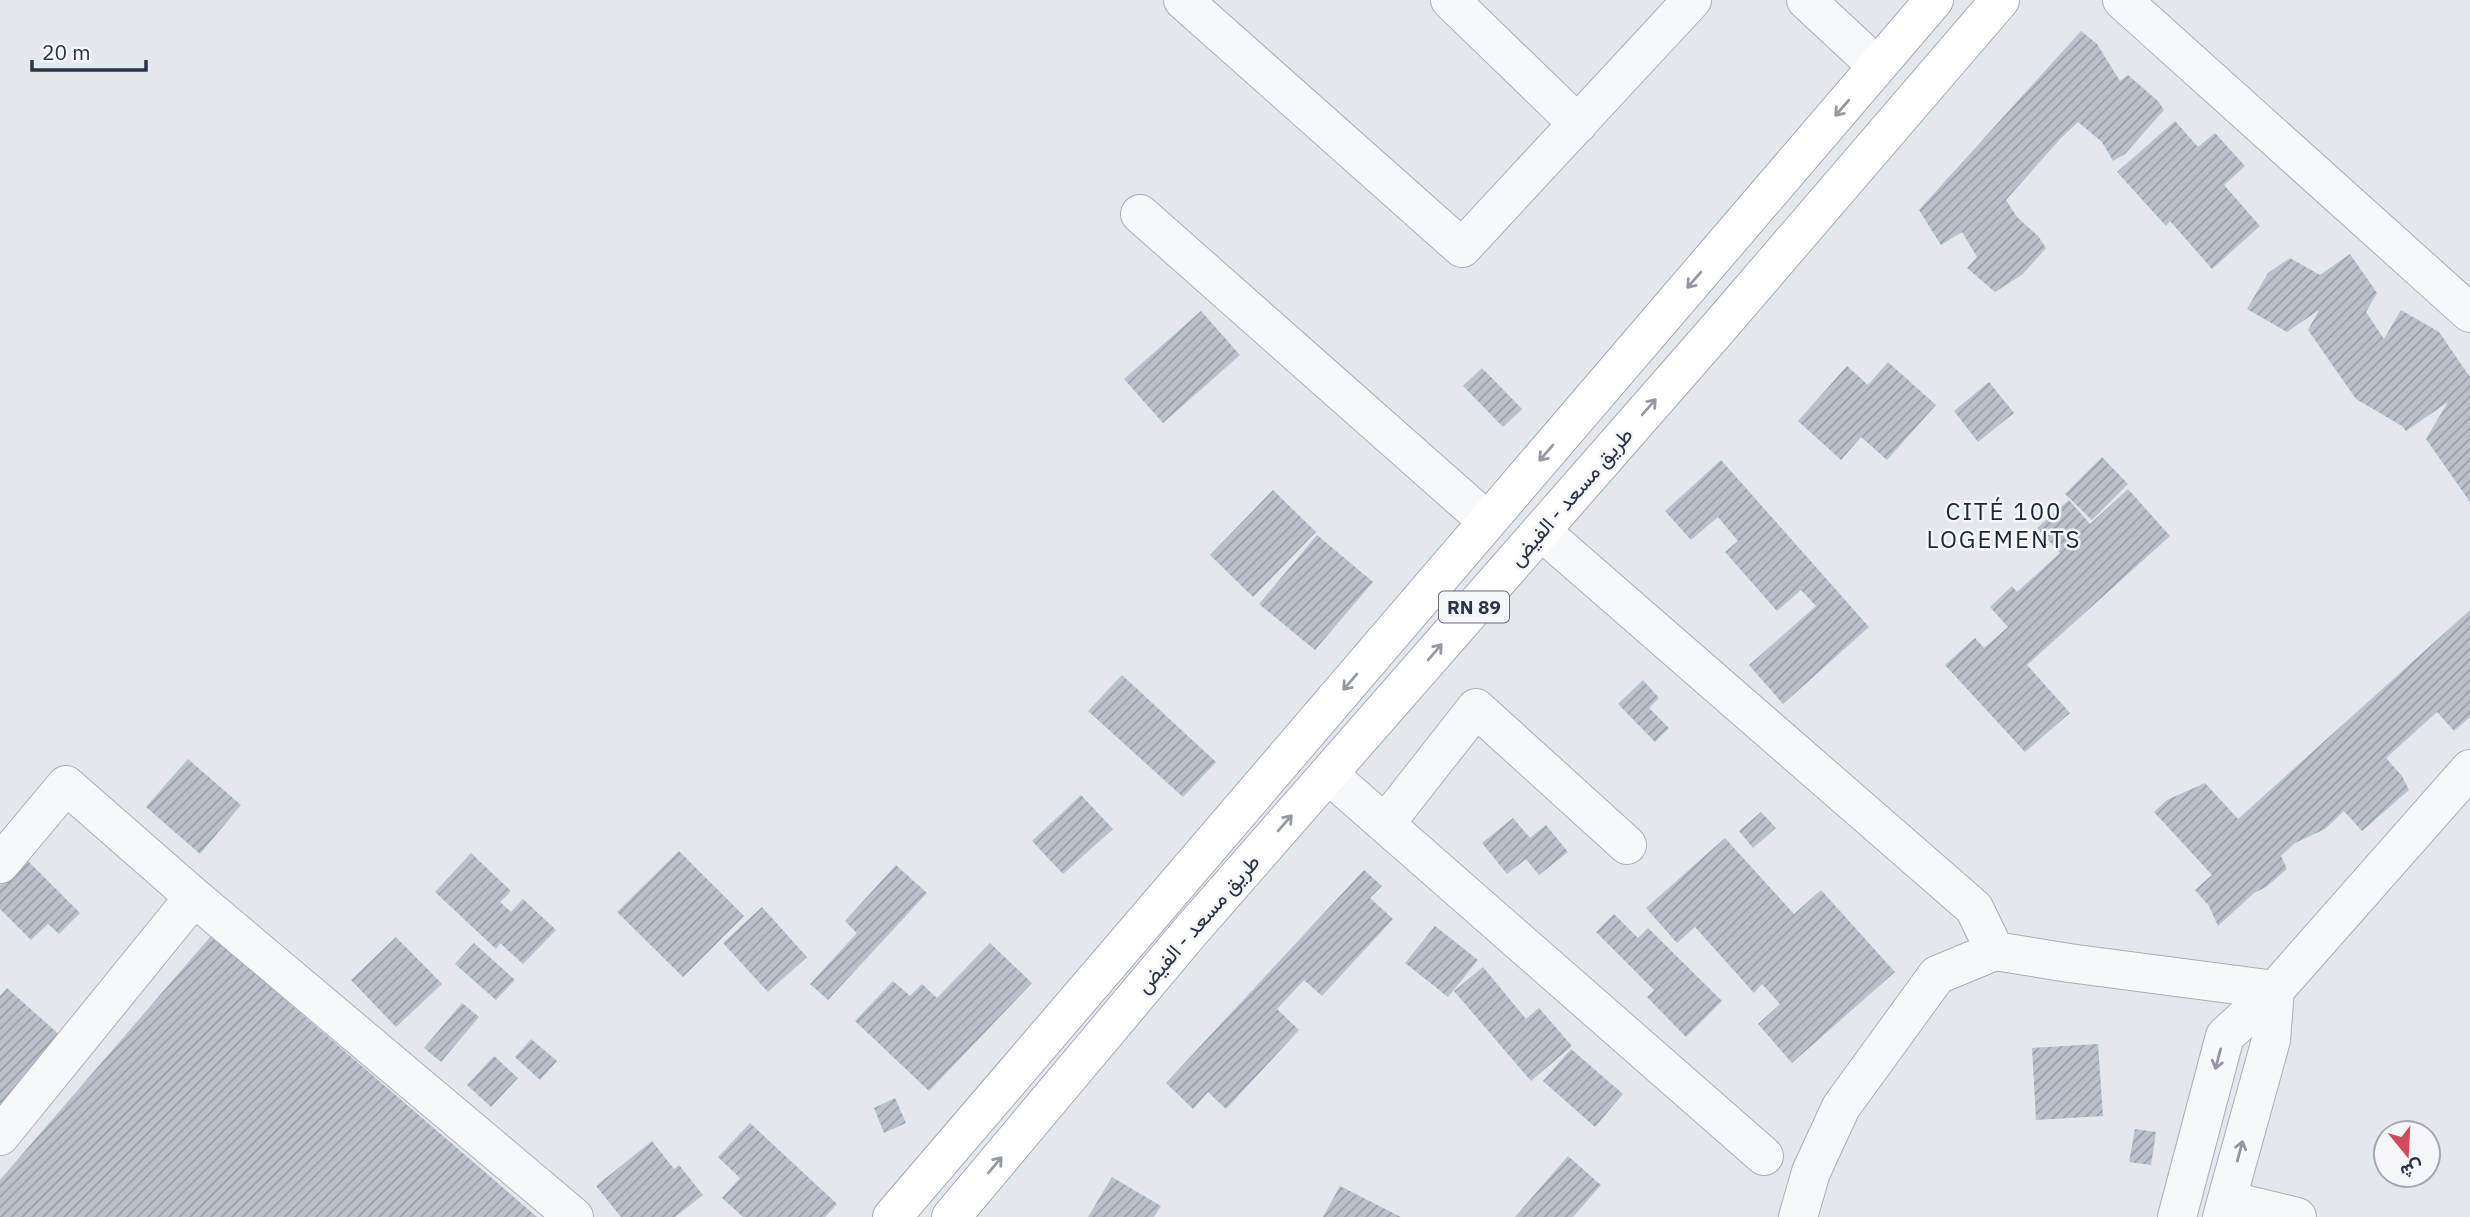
<svg xmlns="http://www.w3.org/2000/svg" width="2470" height="1217" font-family="'IBM Plex Sans',Vazirmatn,sans-serif">
	<defs>
		<pattern id="building-hatch" width="6" height="6" patternUnits="userSpaceOnUse" patternTransform="scale(1.75)"><rect width="6" height="6" fill="#bbc0ca"/><path d="M-1 1l2-2M0 6l6-6M5 7l2-2" fill="none" stroke="#989da6"/></pattern>
	</defs>
	<rect width="100%" height="100%" fill="#e4e7ec"/>
	<path fill="url(#building-hatch)" d="M2081,31L2097,44L2120,81L2128,75L2158,101L2164,110L2125,154L2113,161L2102,142L2078,122L2061,138L2006,200L2017,217L2038,236L2046,248L2023,274L1995,292L1967,268L1977,257L1962,232L1941,245L1919,210Z
		M2175,121L2198,147L2215,133L2245,166L2224,185L2260,226L2212,269L2170,221L2166,226L2117,172Z
		M2350,254L2377,293L2366,312L2384,339L2401,310L2439,332L2470,377V502L2426,439L2448,402L2406,431L2402,426L2356,399L2308,330L2319,310L2287,332L2247,309L2268,273L2290,258L2320,275Z
		M1201,311L1240,355L1163,423L1124,379Z
		M1888,362L1936,405L1887,460L1861,437L1841,460L1798,421L1847,366L1868,385Z
		M1482,368L1522,409L1503,427L1463,386Z
		M1989,382L2014,413L1978,442L1954,411Z
		M2102,457L2128,484L2092,520L2065,494Z
		M1721,460L1869,627L1783,704L1749,665L1816,606L1801,590L1777,611L1725,552L1738,541L1718,517L1691,540L1665,511Z
		M2128,489L2170,536L2027,665L2070,713L2025,752L1945,665L1975,638L1984,648L2008,627L1990,607L2012,586L2017,592L2060,553L2037,528L2069,500L2090,524Z
		M1273,490L1316,532L1253,597L1210,555Z
		M1317,535L1373,582L1315,650L1259,604Z
		M2470,610V717L2454,731L2437,712L2386,758L2402,776L2409,790L2362,831L2344,811L2325,829L2295,843L2281,856L2287,869L2266,887L2254,893L2218,926L2209,906L2195,890L2212,875L2154,812L2167,800L2205,783L2238,819Z
		M1122,675L1216,762L1183,797L1088,711Z
		M1643,680L1659,698L1649,708L1669,728L1655,742L1618,704Z
		M188,759L241,805L200,854L146,807Z
		M1081,795L1113,829L1063,874L1032,841Z
		M1761,812L1776,828L1753,848L1739,831Z
		M1513,818L1530,838L1546,825L1568,852L1539,875L1526,859L1507,874L1482,843Z
		M1725,838L1794,914L1821,890L1895,972L1792,1063L1758,1024L1780,1004L1762,984L1754,993L1695,927L1677,943L1646,908Z
		M679,851L744,916L683,977L617,912Z
		M471,853L511,891L500,902L511,912L523,899L556,930L523,964L500,943L496,949L435,892Z
		M26,859L80,913L59,934L48,924L31,940L0,909V885Z
		M896,865L927,893L828,1000L810,984L857,933L845,921Z
		M1364,870L1382,886L1370,898L1393,919L1322,996L1304,980L1277,1009L1299,1030L1226,1109L1208,1092L1193,1109L1166,1083Z
		M762,907L807,957L768,992L723,943Z
		M1614,914L1638,938L1648,928L1722,1001L1686,1037L1647,997L1654,990L1596,932Z
		M1435,926L1478,960L1448,997L1405,963Z
		M211,936L537,1217H0V1180Z
		M396,937L442,984L396,1027L351,980Z
		M474,943L515,980L496,1000L455,964Z
		M990,943L1032,983L929,1091L855,1021L893,981L910,996L922,984L937,998Z
		M1483,967L1526,1019L1539,1008L1572,1046L1531,1081L1454,991Z
		M7,988L63,1038L0,1108V996Z
		M462,1003L479,1017L441,1062L424,1048Z
		M531,1039L557,1061L540,1080L515,1057Z
		M2098,1044L2103,1116L2036,1120L2032,1048Z
		M1571,1049L1623,1094L1595,1127L1543,1081Z
		M494,1056L518,1078L491,1107L467,1085Z
		M895,1098L906,1123L884,1133L874,1108Z
		M750,1123L837,1204L825,1217H743L722,1198L740,1178L718,1157Z
		M2135,1129L2156,1132L2151,1165L2129,1162Z
		M652,1141L674,1169L679,1165L703,1195L675,1217H621L596,1186Z
		M1568,1156L1601,1185L1573,1217H1515Z
		M1112,1177L1161,1206L1154,1217H1088Z
		M1340,1186L1401,1217H1323Z"/>
	<g fill="none" stroke-linecap="round" stroke-linejoin="round">
		<defs>
			<path id="minor" d="M1183,0L1462,248L1692,0
				M1450,0L1578,124
				M1806,0L1877,66
				M2122,0L2470,313
				M1140,214L1487,521
				M1541,531L1974,908L1995,951
				M1328,774L1764,1156
				M1385,824L1476,708L1627,845
				M0,864L66,785L194,897L574,1217
				M0,1136L194,897
				M2227,1200L2297,1217
				M1798,1217L1811,1172L1841,1107L1937,975L1995,951L2069,963L2275,990
				M2177,1217L2225,1036L2275,990L2470,769
				M2222,1217L2271,1040L2275,990"/>
			<path id="major" d="M892,1217L1934,0
				M951,1217L1189,933L1721,325L2000,0"/>
		</defs>
		<use href="#minor" stroke="#a9aeb7" stroke-width="40"/>
		<use href="#major" stroke="#a3abb8" stroke-width="40"/>
		<use href="#minor" stroke="#f7f8fa" stroke-width="38"/>
		<use href="#major" stroke="#fff" stroke-width="38"/>
	</g>
	<defs><path id="oneway-shaft" d="M-6 0H5M1.5-3L5.5 0L1.5 3" fill="none" stroke-width="1.6" stroke-linecap="round" stroke-linejoin="round" transform="scale(1.75)"/></defs>
	<g stroke="#959aa2">
		<use href="#oneway-shaft" transform="translate(1842 108) rotate(131)"/>
		<use href="#oneway-shaft" transform="translate(1694 280) rotate(131)"/>
		<use href="#oneway-shaft" transform="translate(1649 407) rotate(-49)"/>
		<use href="#oneway-shaft" transform="translate(1546 453) rotate(131)"/>
		<use href="#oneway-shaft" transform="translate(1435 652) rotate(-49)"/>
		<use href="#oneway-shaft" transform="translate(1350 682) rotate(131)"/>
		<use href="#oneway-shaft" transform="translate(1285 823) rotate(-49)"/>
		<use href="#oneway-shaft" transform="translate(995 1165) rotate(-50)"/>
	</g>
	<g stroke="#9196a0">
		<use href="#oneway-shaft" transform="translate(2218 1059) rotate(105)"/>
		<use href="#oneway-shaft" transform="translate(2240 1151) rotate(-75)"/>
	</g>
	<g text-anchor="middle" stroke-width="5" stroke-linejoin="round" paint-order="stroke">
		<rect fill="#f4f6f9" stroke="#676e7b" stroke-width="2" x="1439" y="591.5" width="70" height="31" rx="5"/>
		<g font-size="19" font-weight="bold" fill="#2b3445">
			<text x="1474" y="614">RN 89</text>
		</g>
		<g font-size="21" fill="#2b3445" stroke="#f4f6f9">
			<text transform="translate(1571 497) rotate(-49)" y="7">طريق مسعد - الفيض</text>
			<text transform="translate(1198 924) rotate(-49)" y="7">طريق مسعد - الفيض</text>
		</g>
		<g font-size="24" letter-spacing="2" fill="#1d2536" stroke="#f4f6f9">
			<text x="2004" y="520">CITÉ 100<tspan x="2004" dy="28">LOGEMENTS</tspan></text>
		</g>
	</g>
	<g transform="translate(2407 1154) rotate(162)"><circle r="33" fill="#f4f6f9" stroke="#a4a8b1" stroke-width="2"/>
	<path d="M0-5L12 26L0 18L-12 26Z" fill="#d1495b"/>
	<text y="-10" font-size="19" font-weight="bold" text-anchor="middle" fill="#2b3445">ش</text>
	</g>
	<path d="M32 60v10h114v-10" fill="none" stroke="#2b3445" stroke-width="3.5"/>
	<text x="42" y="60" font-size="21" fill="#2b3445" stroke="#f4f6f9" stroke-width="5" paint-order="stroke">20 m</text>
</svg>
